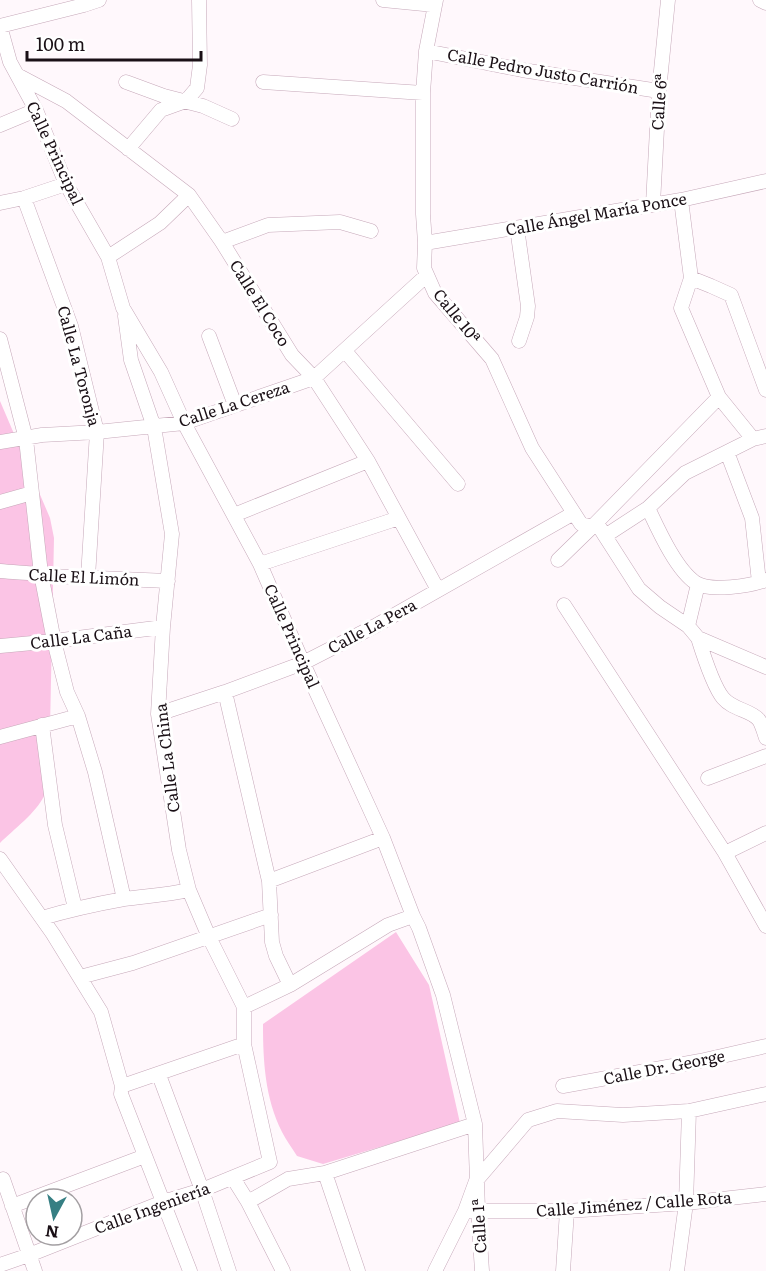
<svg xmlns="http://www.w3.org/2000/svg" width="766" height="1271" font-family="Literata,serif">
	<rect width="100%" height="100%" fill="#fff8fc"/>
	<path fill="#fbc4e5" d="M0,401L50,518L54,538L49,776C47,783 47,790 44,796C36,813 14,829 0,843Z
		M396,932L429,985L460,1123L323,1164L297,1156C292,1148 286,1140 282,1132C265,1098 263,1061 263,1024Z"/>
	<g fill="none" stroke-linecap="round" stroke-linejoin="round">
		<defs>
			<path id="street" d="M99,0L84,5L0,26L10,62L36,110L66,184L108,257L123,308L161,372L184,423L260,564L303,663L383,838L413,916L419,928L443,995L475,1124L478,1210L482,1271
				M383,0L434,5
				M436,0L426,51L423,93V214L425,243L424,268L435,293L492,359L532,448L581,524L587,526L594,525L719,397
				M760,0L766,3
				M426,51L522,70L659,91
				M17,75L66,101L189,195L222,242L292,355L314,378L368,461L438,590
				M126,82L164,96L203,106L232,119
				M263,82L423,93
				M0,125L36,110
				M128,149L161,110L186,101L197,88L200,65L199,0
				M24,198L71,326L97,432L88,577
				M681,200L691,278L681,308L719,397L753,439L766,436
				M0,203L24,198L66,184
				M653,204L659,91L668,0
				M517,228L528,306L527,317L519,341
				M222,242L268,225L340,222L371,231
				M425,243L681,200L766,181
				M108,257L160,223L189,195
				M691,278L711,286L731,295L766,390
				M125,316L131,360L154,427L172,534L163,627L158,714L179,850L189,890L209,937L244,1007V1044L270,1162
				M209,336L235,405
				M0,339L26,439L41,574L54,641L67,692L78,716L95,772L124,899
				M345,351L458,484
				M0,442L42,435L97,432L184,423L314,378L427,275
				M727,452L752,518L759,582
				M0,502L32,493
				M648,508C658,529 676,570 696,583C711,592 750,586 766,580
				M234,515L368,461
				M605,536L639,589L660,607L688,626L698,638L766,667
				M558,560L594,525L600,528L605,536L648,508L685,473L753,439
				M260,564L399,518
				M0,571C17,573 34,572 50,576L168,581
				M564,605L725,853L766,926
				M688,626L698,584
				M698,638C703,654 713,686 723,698C733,710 751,710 759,720C762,725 764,732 766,738
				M0,646L54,641L163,627
				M225,692L269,881L272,942L276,956L290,985
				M158,714L225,692L303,663L375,626L574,513
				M42,725L55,825L75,908
				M0,737L78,716
				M708,778L766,756
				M725,853L766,833
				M0,859L53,934L101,1012L122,1086L121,1094L190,1271
				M269,881L383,838
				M42,918C69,910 96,904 124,899C146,896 167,895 189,890
				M80,977L133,963L271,915
				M244,1007L290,985L388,925L413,916
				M159,1075L202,1190L229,1271
				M122,1086L244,1044
				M563,1086L700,1061L766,1046
				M325,1173L358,1271
				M233,1178L248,1202L283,1271
				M3,1179L35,1271
				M248,1202L288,1179L325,1173L475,1124
				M12,1206L145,1156
				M471,1211H567L686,1203L766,1194
				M0,1265L29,1255L163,1202L202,1190L270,1162
				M435,1271L465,1211L476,1181L528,1120L557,1111L623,1115L689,1111L766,1094
				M563,1271L567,1211
				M677,1271L686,1203L689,1111"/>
		</defs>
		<use href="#street" stroke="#c6a8b9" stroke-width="15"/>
		<use href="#street" stroke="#fff" stroke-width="14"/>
	</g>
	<g text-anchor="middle" stroke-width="6" stroke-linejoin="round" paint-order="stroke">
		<g font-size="16" fill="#1a1016" stroke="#fff">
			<text transform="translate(543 71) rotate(10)" y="6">Calle Pedro Justo Carrión</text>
			<text transform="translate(659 102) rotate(-86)" y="6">Calle 6ª</text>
			<text transform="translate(55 153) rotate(65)" y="6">Calle Principal</text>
			<text transform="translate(596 214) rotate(-10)" y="6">Calle Ángel María Ponce</text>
			<text transform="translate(260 303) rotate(58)" y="6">Calle El Coco</text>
			<text transform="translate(457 316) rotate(51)" y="6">Calle 10ª</text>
			<text transform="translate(79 366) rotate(75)" y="6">Calle La Toronja</text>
			<text transform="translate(234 404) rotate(-18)" y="6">Calle La Cereza</text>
			<text transform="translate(84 577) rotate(3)" y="6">Calle El Limón</text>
			<text transform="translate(372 626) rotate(-28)" y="6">Calle La Pera</text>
			<text transform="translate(292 636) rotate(66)" y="6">Calle Principal</text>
			<text transform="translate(81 637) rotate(-7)" y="6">Calle La Caña</text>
			<text transform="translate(167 758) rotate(-97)" y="6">Calle La China</text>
			<text transform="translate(664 1067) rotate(-11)" y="6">Calle Dr. George</text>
			<text transform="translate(634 1204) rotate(-4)" y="6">Calle Jiménez / Calle Rota</text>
			<text transform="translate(152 1208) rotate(-20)" y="6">Calle Ingeniería</text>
			<text transform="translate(479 1226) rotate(-93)" y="6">Calle 1ª</text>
		</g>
	</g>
	<g transform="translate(54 1217) rotate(188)"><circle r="28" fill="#ffffff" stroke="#a39fa2" stroke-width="1.5"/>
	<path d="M0-4.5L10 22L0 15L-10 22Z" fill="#367f83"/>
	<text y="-9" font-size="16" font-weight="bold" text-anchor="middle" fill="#1a1016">N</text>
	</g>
	<path d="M27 51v9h174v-9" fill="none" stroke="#1a1016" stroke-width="3"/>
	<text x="36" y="51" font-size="18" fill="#1a1016" stroke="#ffffff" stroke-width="4.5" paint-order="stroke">100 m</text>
</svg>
